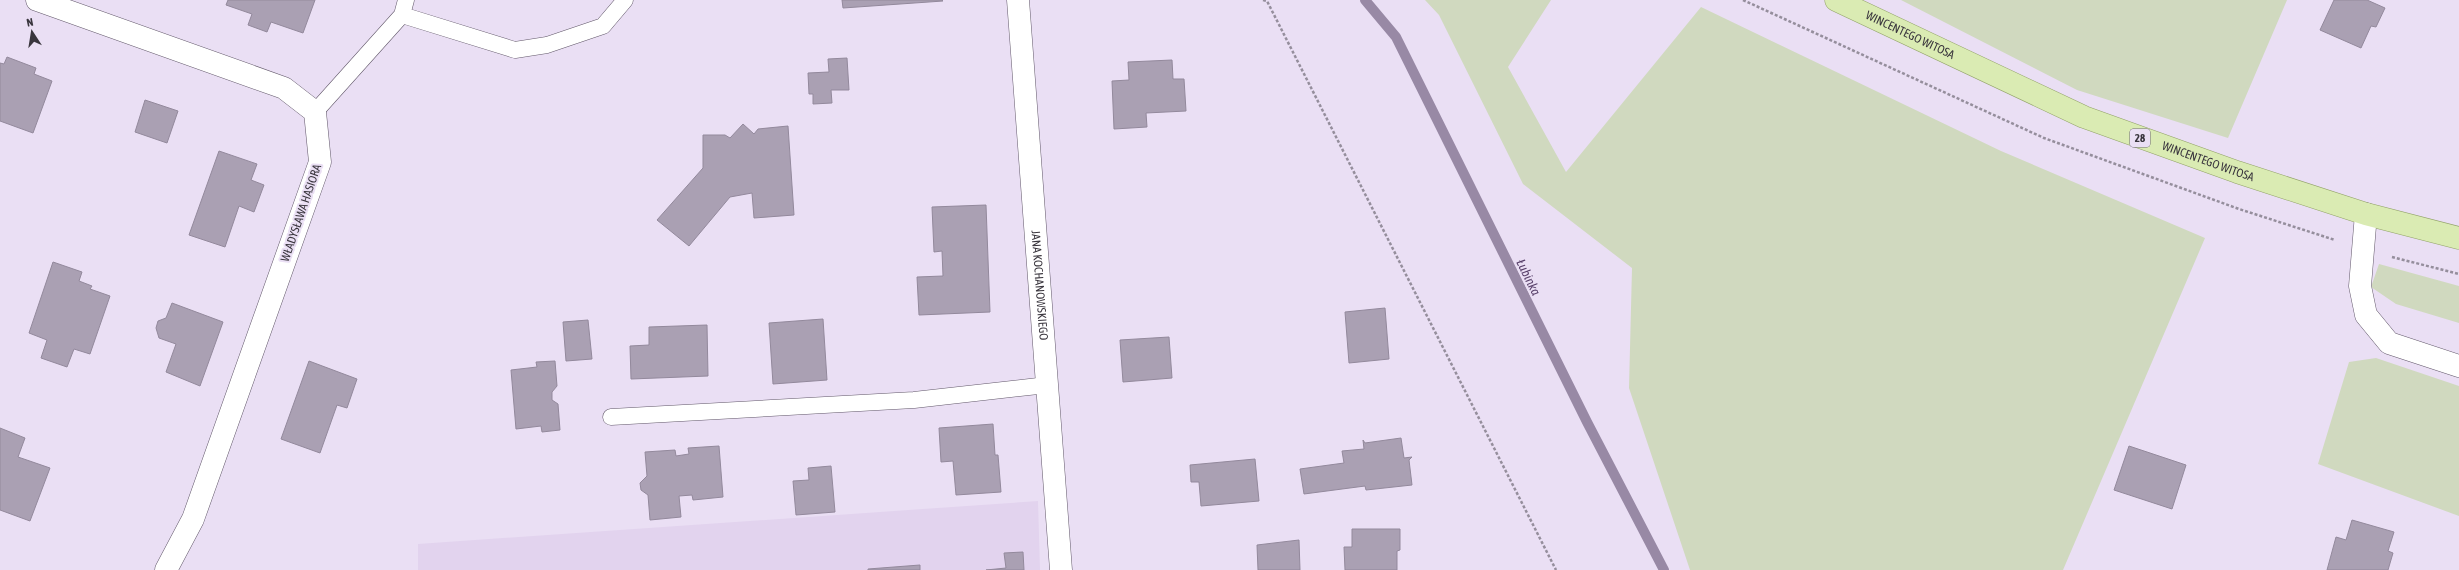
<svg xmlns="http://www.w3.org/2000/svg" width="2459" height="570" font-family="'Asap Condensed',sans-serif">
	<rect width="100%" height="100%" fill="#eadff4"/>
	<path fill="#e2d3ee" d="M1038,501L1040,570H418V544Z"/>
	<path fill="#d0d9bf" d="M1425,0H1551L1508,67L1566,172L1701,7L2001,151L2205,238L2063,570H1690L1629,388L1632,268L1523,184L1439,15Z
		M1901,0H2287L2228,138L2077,90Z
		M2379,264L2459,286V323L2396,304L2371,287Z
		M2376,358L2459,386V516L2318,464L2349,362Z"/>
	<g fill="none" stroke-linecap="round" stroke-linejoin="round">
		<path stroke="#9889a5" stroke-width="10" d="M1365,0L1396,37L1587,422L1664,570"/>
	</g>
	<path fill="#aaa0b3" stroke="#93899c" d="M228,0H315L303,33L271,22L267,32L248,25L252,14L226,5Z
		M842,0H942L943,1L843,8Z
		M2334,0H2367L2385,8L2376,27L2371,26L2361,48L2320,30Z
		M7,57L36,68L34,74L52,81L33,133L0,121V63L4,64Z
		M847,58L849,90H831L832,103L813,104V94H809L808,73L829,72L828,59Z
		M1172,60L1173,79H1184L1186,111L1146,113L1147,127L1114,129L1112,81L1129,80L1128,62Z
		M145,100L178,111L167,143L135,132Z
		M743,124L754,134L758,129L788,126L794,215L754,218L752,193L730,197L689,246L657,220L703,168V135H725L730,138Z
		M219,151L257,164L251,180L264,185L254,212L239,206L225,247L189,235Z
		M986,205L990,312L919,315L917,277L943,276L942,251L934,252L932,207Z
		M53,262L82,272L79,281L92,286L90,289L110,296L90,354L74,349L67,367L41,358L47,340L29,333Z
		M172,303L223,322L200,386L166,372L176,344L159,338L156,328L158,321L166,318Z
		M1385,308L1389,359L1349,363L1345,312Z
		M823,319L827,380L773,384L769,323Z
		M588,320L592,359L566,361L563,322Z
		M707,325L708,376L631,379L630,346L649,345V327Z
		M1169,337L1172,378L1123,382L1120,340Z
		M309,361L357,379L347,408L337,405L320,453L281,439Z
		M555,361L557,386L552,392V400L558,404L560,430L542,432L541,426L516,429L511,370L537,367L536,362Z
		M993,424L995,455H998L1001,492L956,495L953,461L941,462L939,428Z
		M0,428L25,438L18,457L50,468L30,521L0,510Z
		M1401,438L1404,458L1412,457L1409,460L1412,485L1366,490L1365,486L1304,494L1300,469L1344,463L1342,451L1364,449L1363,440L1365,443Z
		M719,446L723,497L693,500L692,495L679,496L681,517L650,520L648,495L641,490L640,483L647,476L645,452L675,450L676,456L689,454L688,448Z
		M2129,446L2186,465L2172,509L2114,490Z
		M1255,459L1259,501L1201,506L1199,482H1191L1190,465Z
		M831,466L835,512L796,515L793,481L809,480L808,468Z
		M2352,520L2394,532L2388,551L2393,553L2388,570H2327L2336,537L2346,540Z
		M1352,529H1400V550L1397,551V570H1345L1344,547H1352Z
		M1299,540L1300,570H1258L1257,545Z
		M1023,552L1024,570H986L1006,568L1004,553Z
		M920,565V570H868V569Z"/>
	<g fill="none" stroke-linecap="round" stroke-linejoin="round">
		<defs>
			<path id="service" d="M402,15L515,50L547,45L603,26L625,0
				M315,112L402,15L406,0
				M611,417L914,400L1047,385"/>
			<g id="minor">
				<path d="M37,0L284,88L315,112L320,162L193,519L166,570"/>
				<path id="s1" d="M1018,0L1061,570"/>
				<path d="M2366,214L2360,286L2366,315L2389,343L2459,366"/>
			</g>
			<g id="primary">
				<path id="s2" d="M1836,0L2084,117L2237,172L2366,214L2459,238"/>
			</g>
		</defs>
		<use href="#service" stroke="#62586a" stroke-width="17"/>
		<use href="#minor" stroke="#62586a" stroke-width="23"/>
		<use href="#primary" stroke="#92a269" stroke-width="23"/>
		<path stroke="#958e9c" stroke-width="2.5" stroke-dasharray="3 2" stroke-linecap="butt" d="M1263,0L1267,1L1556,570
			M1743,0L2044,138L2239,209L2335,240
			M2392,257L2459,274"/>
		<use href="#service" stroke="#fff" stroke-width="16"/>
		<use href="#minor" stroke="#fff" stroke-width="22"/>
		<use href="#primary" stroke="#daebb3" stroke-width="22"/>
	</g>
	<g text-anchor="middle" stroke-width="4" stroke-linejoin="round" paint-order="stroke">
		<rect fill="#eadff4" stroke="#6e6874" stroke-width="1" x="2130" y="129" width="20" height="18" rx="3"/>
		<g font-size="11" font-weight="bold" fill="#39353d">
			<text x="2140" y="142">28</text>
		</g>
		<g font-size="12" fill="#39353d" stroke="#eadff4">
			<text dy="4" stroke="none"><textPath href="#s2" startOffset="82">WINCENTEGO WITOSA</textPath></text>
			<text dy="4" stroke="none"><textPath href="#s2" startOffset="406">WINCENTEGO WITOSA</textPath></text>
			<text transform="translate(301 213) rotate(-71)" y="4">WŁADYSŁAWA HASIORA</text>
			<text dy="4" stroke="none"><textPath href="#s1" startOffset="286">JANA KOCHANOWSKIEGO</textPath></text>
		</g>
		<g font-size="13" font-style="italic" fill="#58406a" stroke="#eadff4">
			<text transform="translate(1529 277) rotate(64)" y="5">Łubinka</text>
		</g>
	</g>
	<g transform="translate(32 32) rotate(348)" stroke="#eadff4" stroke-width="3" paint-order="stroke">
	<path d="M0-3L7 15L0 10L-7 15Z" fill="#39353d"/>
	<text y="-6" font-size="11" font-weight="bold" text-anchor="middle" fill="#39353d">N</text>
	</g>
</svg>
